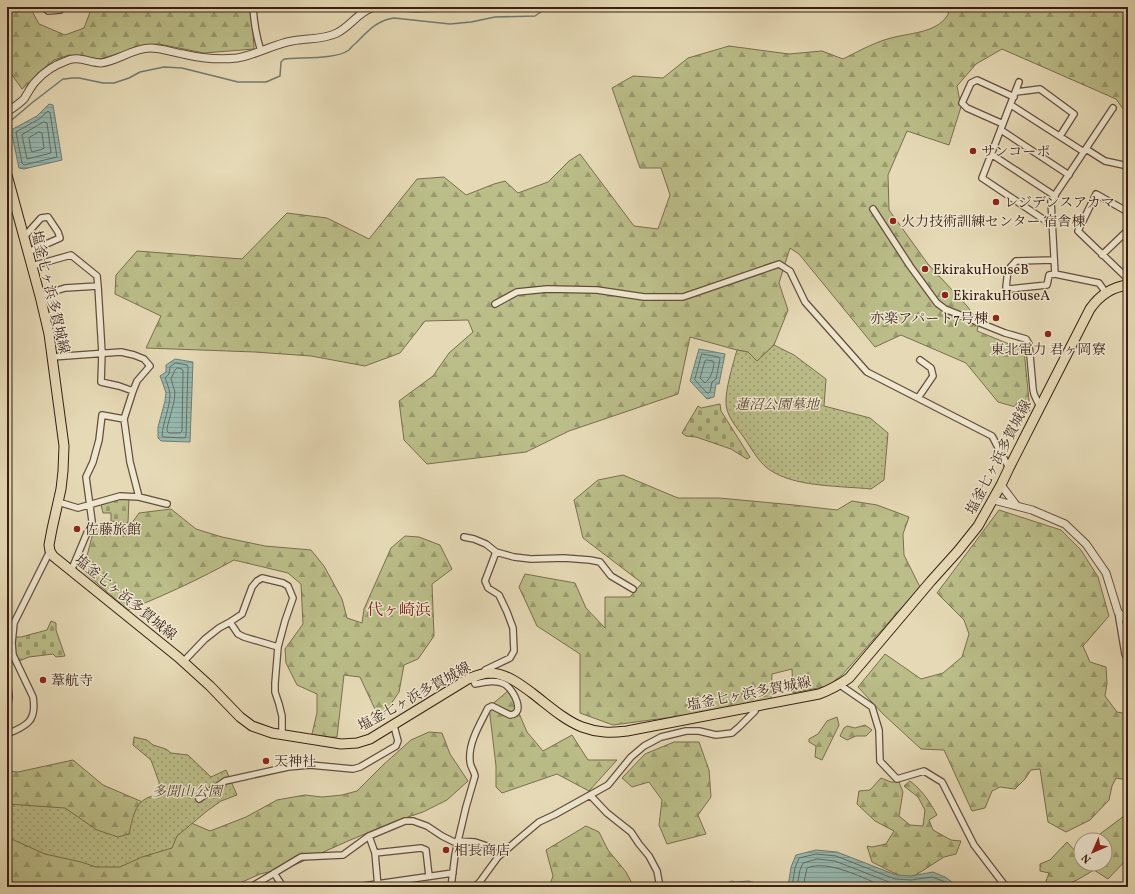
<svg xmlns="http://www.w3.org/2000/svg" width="1135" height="894" font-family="Vollkorn,'Noto Serif JP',serif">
	<defs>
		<pattern id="forest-firs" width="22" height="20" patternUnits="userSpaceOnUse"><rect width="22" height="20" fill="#bbbe89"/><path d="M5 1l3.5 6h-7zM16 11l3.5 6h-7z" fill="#999a6f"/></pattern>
		<pattern id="cemetery-stones" width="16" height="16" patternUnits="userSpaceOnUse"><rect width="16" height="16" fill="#bbbe89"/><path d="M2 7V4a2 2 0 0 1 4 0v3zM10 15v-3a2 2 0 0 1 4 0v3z" fill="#999a6f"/></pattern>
		<pattern id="park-dots" width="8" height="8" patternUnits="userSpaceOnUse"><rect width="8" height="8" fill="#bbbe89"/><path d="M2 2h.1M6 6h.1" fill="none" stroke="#999a6f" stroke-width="1.8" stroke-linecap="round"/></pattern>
		<pattern id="water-rules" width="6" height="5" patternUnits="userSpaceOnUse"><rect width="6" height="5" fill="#96bab1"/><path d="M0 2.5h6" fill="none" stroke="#829f97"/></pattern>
	</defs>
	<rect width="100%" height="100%" fill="#e6dab6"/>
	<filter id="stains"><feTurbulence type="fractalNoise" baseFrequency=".005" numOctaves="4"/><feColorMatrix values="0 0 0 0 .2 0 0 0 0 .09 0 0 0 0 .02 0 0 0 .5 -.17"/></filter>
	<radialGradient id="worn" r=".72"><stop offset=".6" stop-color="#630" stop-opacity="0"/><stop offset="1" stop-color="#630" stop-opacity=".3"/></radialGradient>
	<path fill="url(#forest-firs)" stroke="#7a6e4e" d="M7,7H30L39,24L65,35L84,28L92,7H248L252,15L254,49L204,53L159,44L145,45L100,59L69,55L54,60L22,89L7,68Z
		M949,7H1128V116L1116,99L1002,49L976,64L957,86L961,107L949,145L907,131L888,175L889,210L928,264L967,306L979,322L977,331L1024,350L1030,411L998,402L966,363L901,335L875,347L799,254L790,248L779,283L788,310L774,345L757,361L748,352L737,350L690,337L678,394L569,431L526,452L427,464L404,440L399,401L433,376L449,353L473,332L468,320L425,321L400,353L365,366L311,356L255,352L146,348L161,316L115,294L116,275L137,251L242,259L287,213L327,218L369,239L417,179L444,177L466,195L494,184L505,181L518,193L548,182L569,161L580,154L634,226L658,229L670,195L661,168H640L612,88L633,76L663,78L688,58L729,46L789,54L822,51L843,59C859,51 875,42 891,38C909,33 936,33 947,16C949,14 949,10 949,7Z
		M623,475L678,498H719L794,505L837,510L852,501L877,505L909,517L903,534L904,555L920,587L842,675L828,686L793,693L792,669L772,674L771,701L726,710L613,725L580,713V654L537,626L519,587L525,574L575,583L586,608L605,628V597H630L642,583L583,538L574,500L598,480Z
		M171,509L196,529L222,537L265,546L311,550L324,566L342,599L347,618L362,623L364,609L391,548L405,536L419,537L440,545L452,569L432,584L434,636L418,659L404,665L399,692L380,720L360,677L344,675L337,737L311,738L317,713V694L297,685L286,663L285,649L303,624L301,584L288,573L234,560C200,579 165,595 128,610L83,571L94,529L127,530L139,513Z
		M999,510L1061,530L1081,550L1098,577L1109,616L1083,646L1090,662L1106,667L1107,683L1105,696L1117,712L1128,714V780L1116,778L1112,786L1109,800L1090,820L1066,832L1048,822L1040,769L1031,770L1025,779L1015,789L1000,787L992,791L985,808L972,811L944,750L921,749L883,714L858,687L885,654L921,679L943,673L962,657L969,634L964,620L937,593Z
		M509,690L527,732L543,751L572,735L588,760H617L589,791L557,774L502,793L496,787V766L489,707Z
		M837,717L839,725L822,760L815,757L816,746L809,742V739L818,734L827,721Z
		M865,725L872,730L866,736H856L847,740L840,736L844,728L847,726L855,728Z
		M429,732L442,733L450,754L468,781L447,800L423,812L396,821L348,841L290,867L260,874L231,887H7V771L18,772L73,760L103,785L210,831L246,817L277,800L305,795L322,797L342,795L357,791L383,765L411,740Z
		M674,742H699L709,770L711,797L698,815L706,834L667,844L659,825L662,800L649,782L632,787L622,778L645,754Z
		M881,778L891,782H899L903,792L899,816L910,825L923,826L925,810L918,797L904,786L910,781C922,790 930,802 937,815L929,820L933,830L951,840L961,841L956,854L944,857L908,880L872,862L867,846L872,847L886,844L894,831L875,821L857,804L859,791L870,790Z
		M1128,813V858L1108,879L1094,870L1077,880L1065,885L1064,887H1050L1046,881L1049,873L1040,871V864L1050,860L1067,842L1077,853L1081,849V864H1105V840H1092Z
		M586,826L599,832L608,850L626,872L634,887H549L553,876L546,850Z"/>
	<path fill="url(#cemetery-stones)" stroke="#7a6e4e" d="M720,404L721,411L750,457L747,459L731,449L696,437L686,436L682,433L698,406L701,408Z
		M129,498L128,523L111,521V513H103L101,505L116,499Z
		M51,621L56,623V630L65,656L56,657L53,654L29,657L19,661L14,649L15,637H21L47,630Z"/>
	<path fill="url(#park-dots)" stroke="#7a6e4e" d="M774,345L794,355L826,379L824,406L870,418L888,433L884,480L871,489C842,486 800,487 775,473C760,466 752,449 743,436C736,427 727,416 726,404C725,390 733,364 737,350L748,352L757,361Z
		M134,737L147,740L153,745L166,749L171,753L188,755L211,777L226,770L237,795L221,801L207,811L177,836L172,848L142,857L120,867H96L81,862L45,854L7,837V804L65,808L97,830L118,837L129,834C132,821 134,804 147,798C150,796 156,796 160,795L159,782L151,760L133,745Z"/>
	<path fill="url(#water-rules)" stroke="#717c72" d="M49,104L53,105L62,160L24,169L19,168L11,130L37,116Z
		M699,349L725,354L719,384H716L714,397L707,399L690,381Z
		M175,359L193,362L190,442L161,441L158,438V427L165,401L166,393L163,384L160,376L166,372V365Z
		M816,850L837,852L896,875L911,876L933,872L945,877L955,884L956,887H788L791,867L796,855Z
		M732,881L735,882L749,881L766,887H717Z"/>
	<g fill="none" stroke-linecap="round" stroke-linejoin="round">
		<path stroke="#686c62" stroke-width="1" d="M47,112L48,111L50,113L57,157L24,165L22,163L16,132L39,119Z
			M44,122L47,123L51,153L27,159L22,135Z
			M39,132L42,133L44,148L43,149L32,152L31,150L29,138Z
			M702,354L719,357L720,359L716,379L712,382L710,392L709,393H707L695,380Z
			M707,360L713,361L714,363C713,371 711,378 705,383L700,378L705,361Z
			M176,363L187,365L188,367L186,436L185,438L164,437L162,436C163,421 170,408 170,394C169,388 167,383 165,378L169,374L170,367Z
			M178,368L182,369L183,371L182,431L180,433H169L167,431V428L174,402L175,392L171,379L175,370Z
			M792,887L795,868L799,858L816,854L836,856L895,879L911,880L932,877L943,881L951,887
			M797,887L800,870L803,863L817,859L835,861L894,884L912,885L931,882L943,887
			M803,887L807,868C828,859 865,879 885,887"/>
		<path stroke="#717c72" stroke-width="1.5" d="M7,124L33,102L63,79H65L72,78H79L103,83H114L129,78L140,72L164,67L182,68L238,82H266L280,76L281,62L284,59C301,57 335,60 349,50C351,48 353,45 356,43C367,32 377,20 394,18L450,24L471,22L495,17L535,16L545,9C558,11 570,9 583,9"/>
		<defs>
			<path id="minor" d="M44,7L48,11L60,10
				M253,7C254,22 256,36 261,51
				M1019,82L982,178L1052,225
				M1016,92L1040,89L1074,114L1060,136
				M1011,105L1084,152
				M1003,124L967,108L962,103L971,83L977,80L1014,97
				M1001,130L1069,175
				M1086,149L1105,161L1128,166
				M991,154L1055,196
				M873,209L910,266L937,303L945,309L1005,333L1026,339L1029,344L1033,389L1034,394L1040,407
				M24,237L41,218L48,217L58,232L60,238L28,252
				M1102,255L1128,230
				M1054,260L1016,261L1008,270L1006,287L1010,289L1047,285L1049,275L1055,274
				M32,266L71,255L97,276L98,286
				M1127,278L1078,231L1096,194L1128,212
				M1106,293L1099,283L1055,274L1051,201L1113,108
				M40,296L65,288L98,286L102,353L101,382L119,386L133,391
				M495,304L517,292L547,289L597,290L644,297H683L779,264L790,271L805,302L867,372L992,436L1009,468
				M52,357L121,352L134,355L144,359L150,366L137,381L133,391L124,419L130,462L139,497
				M918,398L933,376L931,368L920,360
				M58,502L78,508L120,496L139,497L167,504
				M464,537L474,539L486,544L496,552L514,557L531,559L564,558L590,560L600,562L611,576L633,589
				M71,571L92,521L86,477L93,462L99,440L102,415L124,419
				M1118,612L1125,654L1128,660
				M230,622L238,634L244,637L278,647
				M7,640L9,633L50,551
				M183,662L205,639L219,628L230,622L242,614L252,587L257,581L262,578L283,583L288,586L293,598L285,621L278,647L275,683V692L279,704L282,716V734
				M484,672L485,670L510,658L514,651L513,628L507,612L499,595L488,588L485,581L496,552
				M472,677L475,684C485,682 497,679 506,685C514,691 526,714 510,715L492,706L488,708C480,724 468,743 470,761C470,767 474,770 475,776L466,807L458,841L475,842L490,847L498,857
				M7,678L9,697L7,710
				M840,685L872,707L879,730L880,761L897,779L924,771L942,782L974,845L1006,887
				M7,734C27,726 37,721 33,697L13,655L12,643L14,623
				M590,795L607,813L631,832L639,844L649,856L657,871L660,887
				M199,799L225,781L288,767L310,765L353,769L360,767L396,746L398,741L394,726
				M369,836L375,853L378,887
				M375,853L421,848L426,850L429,876
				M274,873L283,887
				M251,887L301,857L343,855L369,836L405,821H413L427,826L442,836L454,842L458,841L455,855L451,887
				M356,887L453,873
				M474,887L479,883L498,857L520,838L539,822L554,815L608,785L631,757L644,746L661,737L686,731H699L716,735L732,733L739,727L755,711L756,707"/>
			<path id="tertiary" d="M394,7L417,8L454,7
				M7,112C13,108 19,104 24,99C28,93 31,86 36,81C43,73 55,65 66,61C77,55 90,63 101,63C118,61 133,48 150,48C161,48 172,52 183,54C200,58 220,60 237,58C256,55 274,44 292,41C307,38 323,40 337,33C351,26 358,12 374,7
				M1001,485L1016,505
				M994,500L1032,510L1065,524L1086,544L1106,573L1118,612L1128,621"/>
			<path id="primary" d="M7,175L40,296L49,334L64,446L63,471L61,489L52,529L49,545L50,551L53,556L178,657L210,686L240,717L252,726L272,733L341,744L357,743L370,739L468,679C475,676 484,673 491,673C507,674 520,684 532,693C548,705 564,720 582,727C598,733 611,733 627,731L819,694C830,690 839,685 849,678L931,581L958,551L978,526L1001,485L1009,468L1040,407L1090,309C1099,296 1112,287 1128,285"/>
		</defs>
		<use href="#minor" stroke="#644e3c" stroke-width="8"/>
		<use href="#tertiary" stroke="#644e3c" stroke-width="9"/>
		<use href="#primary" stroke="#391f13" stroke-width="11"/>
		<use href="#minor" stroke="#efe7d0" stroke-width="5.5"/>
		<use href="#tertiary" stroke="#efe7d0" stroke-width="7"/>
		<use href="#primary" stroke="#e6dab6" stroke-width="9"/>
	</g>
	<g fill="#8f2418" stroke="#efe7d0" stroke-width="1.5">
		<circle cx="973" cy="151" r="4"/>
		<circle cx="996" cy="202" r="4"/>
		<circle cx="893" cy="221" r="4"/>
		<circle cx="925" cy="269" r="4"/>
		<circle cx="945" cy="295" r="4"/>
		<circle cx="996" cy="318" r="4"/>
		<circle cx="1048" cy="334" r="4"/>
		<circle cx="77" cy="529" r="4"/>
		<circle cx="43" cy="680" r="4"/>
		<circle cx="266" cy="761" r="4"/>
		<circle cx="446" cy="850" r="4"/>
	</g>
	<g text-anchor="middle" stroke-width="3" stroke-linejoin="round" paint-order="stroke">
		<g font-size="14" fill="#391f13" stroke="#efe7d0" text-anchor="start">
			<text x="981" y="156">サンコーポ</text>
			<text x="1004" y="207">レジデンスアカマ</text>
			<text x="901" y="226">火力技術訓練センター 宿舎棟</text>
			<text x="933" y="274">EkirakuHouseB</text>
			<text x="953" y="300">EkirakuHouseA</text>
			<text x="988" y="323" text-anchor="end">亦楽アパート7号棟</text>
			<text x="1048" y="354" text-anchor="middle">東北電力 君ヶ岡寮</text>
			<text x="85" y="534">佐藤旅館</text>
			<text x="51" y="685">葦航寺</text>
			<text x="274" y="766">天神社</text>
			<text x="454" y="855">相長商店</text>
		</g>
		<g font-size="14" fill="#391f13" stroke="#efe7d0">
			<text transform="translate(51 292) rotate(77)" y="5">塩釜七ヶ浜多賀城線</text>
			<text transform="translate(998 457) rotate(-63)" y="5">塩釜七ヶ浜多賀城線</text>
			<text transform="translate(126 597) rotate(39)" y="5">塩釜七ヶ浜多賀城線</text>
			<text transform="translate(749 693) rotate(-11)" y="5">塩釜七ヶ浜多賀城線</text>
			<text transform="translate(414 696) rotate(-29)" y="5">塩釜七ヶ浜多賀城線</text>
		</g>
		<g font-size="14" font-style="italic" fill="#5a4730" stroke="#efe7d0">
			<text x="777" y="409">蓮沼公園墓地</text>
			<text x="187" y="796">多聞山公園</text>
		</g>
		<g font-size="16" fill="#7a1f14" stroke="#efe7d0">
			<text x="399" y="615">代ヶ崎浜</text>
		</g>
	</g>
	<rect width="1135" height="894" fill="none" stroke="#e6dab6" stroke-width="24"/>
	<rect x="8" y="8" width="1119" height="878" fill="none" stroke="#391f13" stroke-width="2"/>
	<rect x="12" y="12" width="1111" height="870" fill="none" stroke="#391f13"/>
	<g transform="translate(1093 852) rotate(225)"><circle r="19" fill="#efe7d0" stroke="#a69784"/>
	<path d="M0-3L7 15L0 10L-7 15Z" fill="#8f2418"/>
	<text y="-6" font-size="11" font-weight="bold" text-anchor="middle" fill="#391f13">N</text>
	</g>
	<rect width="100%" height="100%" filter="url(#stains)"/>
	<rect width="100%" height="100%" fill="url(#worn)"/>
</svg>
